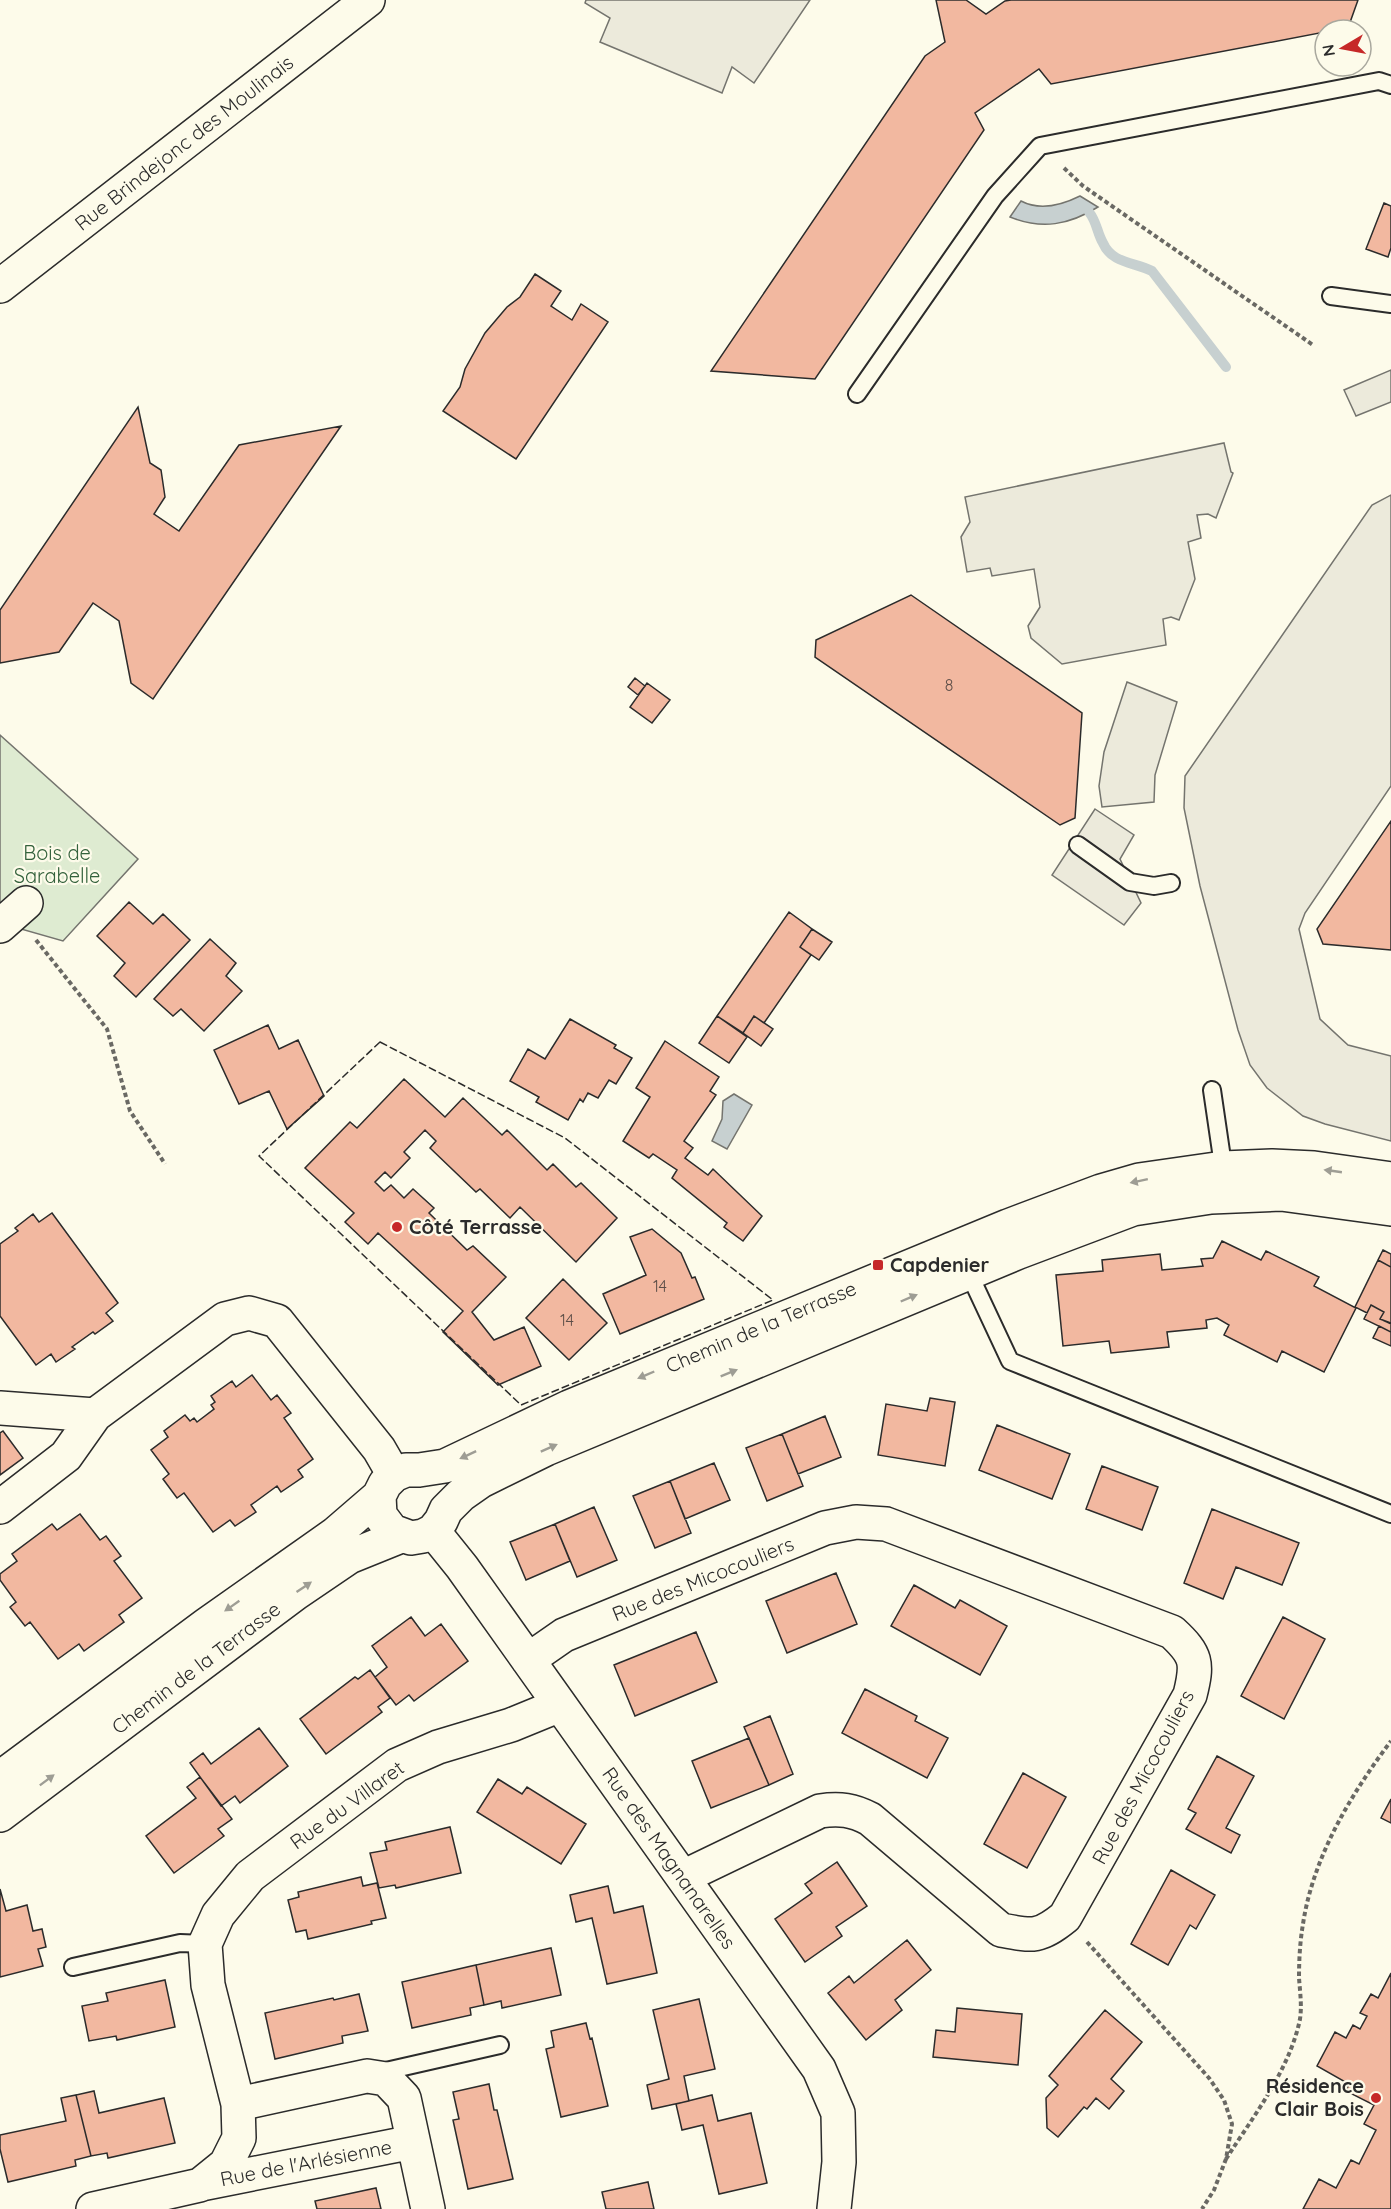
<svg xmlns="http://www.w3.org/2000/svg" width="1391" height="2209" font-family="Quicksand,sans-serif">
	<rect width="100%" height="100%" fill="#fdfbea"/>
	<path fill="#deebd1" stroke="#74746e" stroke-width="1.5" d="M0,735L138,859L63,941L0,923Z"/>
	<path fill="#eceadb" stroke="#74746e" stroke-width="1.5" d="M586,0H810L754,83L732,67L722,93L600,42L610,18L585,3Z
		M1391,370V402L1356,416L1344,390Z
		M1224,443L1231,472L1233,473L1216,518L1208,514L1197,515L1201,538L1188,542L1195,579L1179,620L1171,617L1163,619L1166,645L1062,664L1031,638L1028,626L1040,607L1034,569L992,576L990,568L967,572L961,537L970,522L965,497Z
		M1391,495V786L1305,913L1299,929L1320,1019L1348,1045L1391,1056V1141L1325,1124L1303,1116L1267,1088L1250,1065L1238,1030L1200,886L1184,808L1185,776L1372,505Z
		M1127,682L1177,702L1155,775L1154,802L1102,807L1099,786L1104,752Z
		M1095,809L1134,835L1120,859L1141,903L1124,925L1052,875Z"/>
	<path fill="#c7d0d0" stroke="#74746e" stroke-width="1.5" d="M1080,196L1098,207C1069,225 1042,230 1010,217L1021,201C1040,211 1062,205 1080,196Z
		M734,1094L752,1105L727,1149L712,1141L722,1119L723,1101Z"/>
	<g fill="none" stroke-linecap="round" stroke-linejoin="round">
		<path stroke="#c7d0d0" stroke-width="10" d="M1089,212C1097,222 1097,233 1103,243C1112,264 1135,262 1152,271L1226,367"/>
	</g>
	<path fill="#f2b8a0" stroke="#2b2b2b" stroke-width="1.5" d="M936,0H966L986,14L1005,1L1011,0H1358L1348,28L1325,30V32L1051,84L1039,69L975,113L984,130L815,379L711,371L925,56L945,42Z
		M1384,203L1391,206V248L1388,257L1366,249Z
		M535,274L561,291L551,306L572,320L581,304L608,322L516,459L443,411L460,387L465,369L485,333L507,307L520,297Z
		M138,407L150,463L161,470L165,497L154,514L179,531L239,445L341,426L153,699L131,683L119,621L93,603L59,652L0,663V610Z
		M911,595L1082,713L1075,818L1060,825L815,657L816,640Z
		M635,678L645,686L638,695L628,687Z
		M647,683L670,700L652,723L630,707Z
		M1391,821V950L1323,944L1317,929Z
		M129,902L153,924L163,914L190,940L136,997L114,976L125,963L97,936Z
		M789,912L812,929L800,947L811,955L764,1023L754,1016L743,1033L717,1016Z
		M812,929L832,942L819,960L800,947Z
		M210,939L236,963L226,976L242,991L204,1031L181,1009L173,1016L154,999Z
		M717,1016L747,1037L729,1063L699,1043Z
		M754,1016L773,1029L761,1046L743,1033Z
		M570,1019L616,1045L614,1048L632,1058L616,1084L609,1080L598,1098L588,1093L583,1102L580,1099L568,1120L536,1102L539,1097L510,1081L528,1049L545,1059Z
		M268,1025L279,1049L298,1040L324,1096L287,1129L269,1091L239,1104L214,1050Z
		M665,1041L719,1077L710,1091L716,1095L684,1141L693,1148L685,1158L708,1175L713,1169L762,1216L743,1241L724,1227L727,1223L672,1178L677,1170L653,1154L649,1158L623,1141L650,1097L636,1088Z
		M404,1079L445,1117L463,1098L502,1135L507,1130L547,1170L553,1164L576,1187L581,1183L617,1218L576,1262L520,1207L510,1218L480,1189L476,1192L430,1148L436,1141L425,1130L404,1152L410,1158L391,1178L385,1172L375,1182L384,1191L391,1185L404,1198L413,1189L434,1208L429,1213L467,1250L473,1246L506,1277L472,1312L494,1340L524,1327L541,1366L498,1385L443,1332L463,1311L378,1233L368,1244L345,1222L354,1213L305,1168L350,1122L357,1128Z
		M52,1213L118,1303L106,1313L113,1321L95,1334L93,1332L72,1347L75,1349L56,1362L51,1354L36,1365L0,1316V1244L18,1231L15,1228L33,1214L39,1222Z
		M652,1229L681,1253L692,1278L695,1277L704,1299L620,1334L603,1294L646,1275L630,1237Z
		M1222,1241L1261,1260L1266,1251L1319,1277L1314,1286L1356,1308L1324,1372L1282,1351L1277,1362L1224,1335L1229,1325L1217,1318L1206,1320L1207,1328L1167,1332L1169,1347L1111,1353L1109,1341L1063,1346L1056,1275L1103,1271L1102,1260L1160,1254L1162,1270L1203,1266L1201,1259L1213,1258Z
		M1383,1250L1391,1254V1267L1378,1260Z
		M1378,1260L1391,1267V1324L1380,1319L1384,1312L1371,1305L1367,1313L1355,1307Z
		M563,1279L607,1323L569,1360L526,1318Z
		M1371,1305L1384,1312L1380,1319L1391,1323V1332L1364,1319Z
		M1379,1326L1391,1332V1346L1373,1338Z
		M252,1375L271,1400L277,1395L291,1413L284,1418L313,1459L298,1470L303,1477L281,1492L277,1486L251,1505L256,1512L235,1526L230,1520L213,1532L184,1493L177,1498L163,1479L169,1474L151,1450L168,1437L164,1431L185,1415L190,1421L194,1418L197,1422L214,1409L211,1405L215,1402L211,1396L232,1381L236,1387Z
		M930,1398L955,1402L945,1466L878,1455L886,1404L927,1411Z
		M825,1416L841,1457L798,1474L782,1434Z
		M997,1425L1070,1454L1052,1499L979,1470Z
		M3,1431L23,1458L0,1475V1433Z
		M782,1434L803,1486L767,1501L746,1448Z
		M714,1463L730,1500L685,1519L670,1481Z
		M1102,1466L1158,1487L1142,1530L1086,1509Z
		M670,1481L691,1533L655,1548L633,1496Z
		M594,1507L617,1560L577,1577L555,1524Z
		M1212,1509L1299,1543L1282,1585L1236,1567L1223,1599L1184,1583Z
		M80,1514L100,1540L106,1536L121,1556L114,1561L142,1598L119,1615L124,1622L84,1651L79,1644L58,1659L30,1622L25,1626L10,1607L16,1602L0,1580V1574L17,1561L12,1554L52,1524L57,1530Z
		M555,1524L570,1561L526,1580L510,1542Z
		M836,1573L857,1624L787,1653L766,1601Z
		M914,1585L955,1608L960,1600L1007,1626L980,1675L891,1626Z
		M411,1617L425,1636L441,1624L468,1661L414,1701L409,1695L396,1705L375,1677L387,1667L372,1646Z
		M1283,1617L1325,1639L1284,1719L1241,1696Z
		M696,1632L717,1682L635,1716L614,1665Z
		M370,1670L390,1698L378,1707L382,1712L326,1754L300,1719L355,1677L358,1679Z
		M865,1689L917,1716L915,1721L948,1738L927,1778L842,1733Z
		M770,1716L793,1774L769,1785L744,1727Z
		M259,1728L288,1766L240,1803L235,1796L221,1806L190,1763L203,1753L211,1764Z
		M749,1738L769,1785L711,1808L692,1761Z
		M1217,1756L1254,1776L1226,1828L1240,1835L1231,1853L1186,1829L1196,1813L1188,1809Z
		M1023,1773L1066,1797L1027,1868L984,1844Z
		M200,1777L232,1819L218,1829L224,1836L174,1873L146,1836L196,1798L187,1787Z
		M498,1779L522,1794L527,1787L586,1824L561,1864L477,1812Z
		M1391,1799V1823L1381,1818Z
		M450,1827L461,1873L396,1888L395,1885L379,1888L370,1853L387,1850L385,1842Z
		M837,1862L867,1906L836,1927L842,1936L805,1962L775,1919L812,1893L805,1884Z
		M1171,1870L1215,1895L1196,1929L1190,1925L1168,1965L1131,1944Z
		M361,1877L363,1886L377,1883L386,1918L371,1921L372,1924L308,1939L306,1930L296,1932L288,1900L299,1897L298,1892Z
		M608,1886L614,1913L643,1906L657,1973L607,1984L592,1918L576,1922L570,1895Z
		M0,1889L6,1911L27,1905L33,1931L42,1929L46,1947L38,1949L43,1966L0,1977Z
		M907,1940L931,1970L895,2000L902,2010L866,2040L828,1993L849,1976L854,1983Z
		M551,1948L561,1995L502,2008L501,2001L484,2005L476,1965Z
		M476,1965L484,2005L470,2008L471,2015L412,2028L402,1982Z
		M1391,1973V2209H1303L1319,2179L1336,2188L1351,2160L1359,2164L1376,2130L1364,2124L1374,2105L1346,2091L1349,2084L1317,2066L1335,2032L1346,2038L1353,2025L1360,2029L1367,2016L1360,2013L1371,1994L1378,1998Z
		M165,1980L175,2027L117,2040L116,2036L89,2041L82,2006L108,2001L106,1993Z
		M359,1994L368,2031L342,2036L343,2043L275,2059L265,2013L333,1998L334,2000Z
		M699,1999L715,2069L684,2076L689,2101L652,2109L647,2085L669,2079L653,2010Z
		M957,2008L1022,2014L1018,2065L933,2057L936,2030L955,2032Z
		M1105,2010L1142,2042L1111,2079L1124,2091L1109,2109L1096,2098L1087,2109L1084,2107L1058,2137L1047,2128L1046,2098L1058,2085L1049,2076Z
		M586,2023L590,2039L592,2038L608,2106L561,2117L546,2049L554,2047L551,2031Z
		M489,2084L494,2110H497L513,2179L468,2189L453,2120L459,2119L453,2092Z
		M94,2091L99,2113L164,2098L175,2143L108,2158L107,2153L91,2156L76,2095Z
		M76,2095L91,2156L75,2160L76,2166L8,2182L0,2149V2135L66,2121L61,2098Z
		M712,2095L718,2121L751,2113L767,2183L719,2194L703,2125L682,2130L676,2104Z
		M648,2182L654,2209H606L602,2192Z
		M376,2188L381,2209H317L315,2201Z"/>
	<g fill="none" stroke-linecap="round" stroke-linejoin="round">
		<defs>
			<path id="service" d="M1331,296L1391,304
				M857,394L995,196L1040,146L1379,81L1391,85
				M1078,845L1130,882L1154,886L1171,883
				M1212,1090L1224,1172
				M966,1267L1010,1361L1391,1514
				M73,1967L180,1943L205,1944
				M377,2073L500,2045"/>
			<path id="minor" d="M0,286L368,0
				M0,926L26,903
				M0,1408L95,1415L225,1319L249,1313L277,1321L379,1449L394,1475
				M0,1507L66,1456L95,1415
				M433,1531L462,1567L819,2069L838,2113L839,2162L834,2209
				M528,1660L564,1635L825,1528L856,1522L886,1524L1172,1632C1197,1655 1198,1663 1190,1695L1065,1917C1039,1938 1033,1936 1001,1930L870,1819C853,1810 840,1808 820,1811L683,1877
				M238,2104L367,2076L386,2079L404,2098L428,2209
				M201,2184L413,2142
				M93,2209L200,2185L226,2164L239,2138L238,2104L208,1985L205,1944L218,1915L250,1876L397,1765L438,1747L511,1725L560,1705"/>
			<path id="tertiary" d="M1391,1179L1314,1168L1272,1166L1223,1168L1139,1180L1101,1191L1008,1226L569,1407L445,1466L419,1470H406L394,1475L385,1484L379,1496L380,1515L392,1531L411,1538L423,1536L433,1531L441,1521L446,1510L461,1495L481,1481L546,1449L1019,1252L1133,1209L1211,1197L1281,1194L1391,1209
				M0,1778L206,1625L335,1534L379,1496
				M0,1815L296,1593L349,1557L401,1536"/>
		</defs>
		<use href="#service" stroke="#2b2b2b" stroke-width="20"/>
		<use href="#minor" stroke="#2b2b2b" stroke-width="36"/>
		<use href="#tertiary" stroke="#2b2b2b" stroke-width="36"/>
		<path stroke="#6a6964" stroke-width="4" stroke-dasharray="4.5 3" stroke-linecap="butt" d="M1064,168L1083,186L1313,345
			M36,940L107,1029L130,1111L165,1164
			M1087,1942L1209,2078L1224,2100L1232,2124L1226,2159L1214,2190L1202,2209
			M1226,2159C1253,2117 1290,2069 1300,2019C1302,2006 1300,1991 1299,1978C1299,1960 1300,1941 1303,1924C1313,1857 1351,1794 1391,1741"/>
		<use href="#service" stroke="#fdfbea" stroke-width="16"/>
		<use href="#minor" stroke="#fdfbea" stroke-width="33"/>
		<use href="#tertiary" stroke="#fdfbea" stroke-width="33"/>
		<path stroke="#2b2b2b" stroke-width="1.5" stroke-dasharray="8 3" stroke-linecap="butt" d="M380,1042L565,1138L773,1300L521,1405L259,1156Z"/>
	</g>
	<defs><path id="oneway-solid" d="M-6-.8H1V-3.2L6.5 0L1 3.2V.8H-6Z" transform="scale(1.5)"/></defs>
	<g fill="#9e9d94">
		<use href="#oneway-solid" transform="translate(1333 1171) rotate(-172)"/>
		<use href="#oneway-solid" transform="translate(1139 1181) rotate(168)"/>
		<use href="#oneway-solid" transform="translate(909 1298) rotate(-23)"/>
		<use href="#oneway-solid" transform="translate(729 1373) rotate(-22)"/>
		<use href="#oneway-solid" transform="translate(646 1375) rotate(157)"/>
		<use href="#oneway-solid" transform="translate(549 1448) rotate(-24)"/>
		<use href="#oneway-solid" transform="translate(468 1455) rotate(155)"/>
		<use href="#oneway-solid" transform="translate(304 1587) rotate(-34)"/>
		<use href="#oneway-solid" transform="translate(232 1606) rotate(145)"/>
		<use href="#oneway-solid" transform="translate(47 1780) rotate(-37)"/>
	</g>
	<g fill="#c62828" stroke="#fdfbea" stroke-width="2">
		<circle cx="397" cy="1227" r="6"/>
		<rect x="872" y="1259" width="12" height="12" rx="3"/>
		<circle cx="1376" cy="2098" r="6"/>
	</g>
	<g text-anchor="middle" stroke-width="4.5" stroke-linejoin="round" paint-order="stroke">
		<g font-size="16" fill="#5d4e48">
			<text x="949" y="691">8</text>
			<text x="660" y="1292">14</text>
			<text x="567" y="1326">14</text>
		</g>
		<g font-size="20" fill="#2b2b2b" stroke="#fdfbea">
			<text transform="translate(184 143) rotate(-38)" y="7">Rue Brindejonc des Moulinais</text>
			<text transform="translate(761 1327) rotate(-23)" y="7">Chemin de la Terrasse</text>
			<text transform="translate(703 1579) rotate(-22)" y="7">Rue des Micocouliers</text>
			<text transform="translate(196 1668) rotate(-37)" y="7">Chemin de la Terrasse</text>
			<text transform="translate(1143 1777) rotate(-62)" y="7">Rue des Micocouliers</text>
			<text transform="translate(347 1805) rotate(-36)" y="7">Rue du Villaret</text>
			<text transform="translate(669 1858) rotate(55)" y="7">Rue des Magnanarelles</text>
			<text transform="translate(306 2163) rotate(-11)" y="7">Rue de l'Arlésienne</text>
		</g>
		<g font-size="20" fill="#34623c" stroke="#fdfbea">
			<text x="57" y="860">Bois de<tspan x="57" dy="23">Sarabelle</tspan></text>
		</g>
		<g font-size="20" font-weight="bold" fill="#2b2b2b" stroke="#fdfbea" text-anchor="start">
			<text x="409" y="1234">Côté Terrasse</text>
			<text x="890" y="1272">Capdenier</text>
			<text x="1364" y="2093" text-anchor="end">Résidence<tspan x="1364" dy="23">Clair Bois</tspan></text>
		</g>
	</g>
	<g transform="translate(1343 48) rotate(260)"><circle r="28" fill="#fdfbea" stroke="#a9a89e" stroke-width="1.5"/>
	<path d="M0-4.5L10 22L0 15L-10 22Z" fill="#c62828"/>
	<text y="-9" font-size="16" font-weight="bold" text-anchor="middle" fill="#2b2b2b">N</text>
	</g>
</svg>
